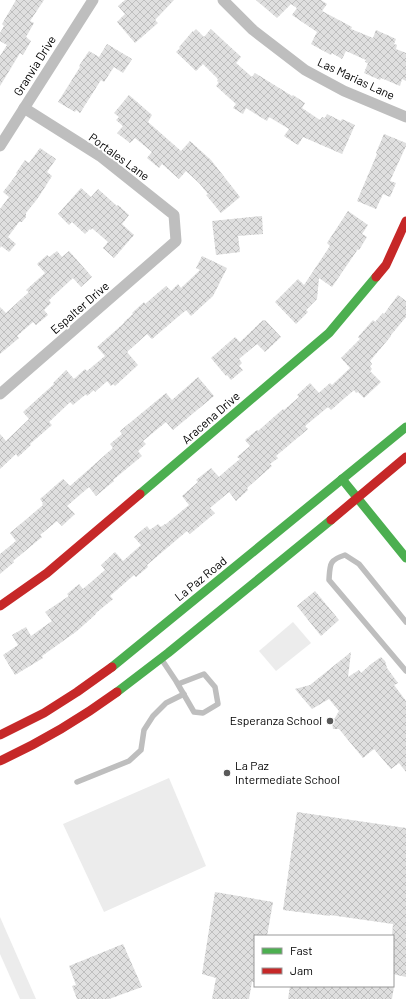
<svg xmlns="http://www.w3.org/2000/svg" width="406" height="999" viewBox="0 0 406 999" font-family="Barlow,sans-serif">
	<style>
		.grass { fill: #ececec }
		.building { fill: url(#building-cross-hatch) }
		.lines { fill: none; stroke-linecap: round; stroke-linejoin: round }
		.lane { stroke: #bebebe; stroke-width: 5.5 }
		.street { stroke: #bebebe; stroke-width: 11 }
		.fast { stroke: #4caf50; stroke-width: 9 }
		.jam { stroke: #c62828; stroke-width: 9 }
		.poi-dot { fill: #595959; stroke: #fff; stroke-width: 1.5 }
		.labels { text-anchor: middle; stroke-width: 4; stroke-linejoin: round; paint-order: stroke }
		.street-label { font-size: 12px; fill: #000; stroke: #fff }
		.poi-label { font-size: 12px; fill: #000; stroke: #fff; text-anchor: end }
	</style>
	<defs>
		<pattern id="building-cross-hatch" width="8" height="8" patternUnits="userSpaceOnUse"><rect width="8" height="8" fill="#dfdfdf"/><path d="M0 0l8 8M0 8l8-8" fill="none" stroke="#bebebe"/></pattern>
	</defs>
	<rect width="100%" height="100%" fill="#fff"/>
	<g class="grass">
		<polygon points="293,622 311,643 276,671 259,651"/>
		<polygon points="169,778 206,866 104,912 63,824"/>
		<polygon points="0,917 36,999 20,999 0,954"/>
	</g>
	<g class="building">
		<polygon points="16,0 44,0 30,21 34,23 26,37 31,41 23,55 20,53 0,86 0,56 7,45 0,41 0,33 4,26 2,24"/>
		<polygon points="125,0 174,0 155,20 158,23 135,43 117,22 125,14 118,6"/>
		<polygon points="256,0 321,0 327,4 322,11 352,27 351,29 373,38 376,30 396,39 394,44 397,45 396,49 406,53 406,81 402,79 400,86 381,78 380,80 364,73 368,63 365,62 366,60 346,51 342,59 332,53 331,55 311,44 317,32 292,15 297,8 291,4 277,18"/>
		<polygon points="196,29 204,37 211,29 241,57 236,63 252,77 255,73 292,96 293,95 305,103 302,108 320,120 322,117 325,118 327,114 341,121 342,119 355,125 342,154 303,137 298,145 284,136 289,129 269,117 267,121 246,108 243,114 233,108 236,104 216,86 219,82 217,81 218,79 203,64 196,71 176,52 180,48 179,47 193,31 193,32"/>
		<polygon points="107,44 132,59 123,73 114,67 104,82 101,80 80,113 76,110 75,112 58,102 80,67 79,66 89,51 99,57"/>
		<polygon points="129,95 152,115 148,122 181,151 190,141 211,160 240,197 221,213 206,195 208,194 199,183 186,171 179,179 162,164 159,168 147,158 152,152 135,138 130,143 117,133 123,126 116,120 119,117 114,113"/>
		<polygon points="384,134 406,143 406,146 390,181 396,183 390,197 383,194 376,209 357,201 377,154 376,153"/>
		<polygon points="40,148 56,159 47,172 52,176 38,198 26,213 26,217 22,222 19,222 8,237 16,244 9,252 1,246 0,248 0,209 9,197 3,192 17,174 16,173 25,160 29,163"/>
		<polygon points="81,188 91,197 98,189 117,206 118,205 129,215 122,224 134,235 114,258 103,248 108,242 92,228 91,230 90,229 85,234 72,222 69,225 58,214"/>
		<polygon points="348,211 368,225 362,234 367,237 359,250 358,249 332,287 319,278 317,299 306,310 308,312 296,324 275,302 298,279 304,285 330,246 327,243"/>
		<polygon points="262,216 263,234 238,236 240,252 216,255 212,221"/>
		<polygon points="57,251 62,257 69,251 92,277 81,287 73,278 49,300 51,303 44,310 48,315 36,325 33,322 17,336 19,338 0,354 0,307 6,313 29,292 26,290 45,273 37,264 47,255 49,257"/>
		<polygon points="202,256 227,268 213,296 191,316 186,310 152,339 147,334 127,352 138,365 115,386 113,384 111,386 107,381 95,392 94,390 87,396 86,394 73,405 70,402 49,422 52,425 30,444 31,445 18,457 16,454 0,469 0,434 6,441 29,419 23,412 54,384 53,383 66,370 74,379 85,369 87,371 105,356 97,347 124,323 124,322 133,314 132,313 144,302 145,304 166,286 171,291 178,284 181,288 200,270 196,268"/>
		<polygon points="398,295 406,301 406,317 391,335 391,336 370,361 372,364 370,366 372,369 370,371 381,382 364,398 358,392 356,393 354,390 331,410 328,407 305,426 308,429 276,456 278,458 270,464 272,466 247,488 248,490 236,501 229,492 210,508 215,513 190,534 187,531 147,565 148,567 136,577 134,575 110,596 113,599 96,613 96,614 77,631 42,656 43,658 15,675 3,655 18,645 12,635 26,627 31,636 52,621 45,612 69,596 67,594 79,584 83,589 105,570 101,565 115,552 123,561 141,545 134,537 147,526 150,530 158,524 161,527 165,524 166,524 189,505 182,496 198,482 196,480 211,468 219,477 229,468 240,459 237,457 250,446 245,440 257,430 258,431 283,409 284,410 299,397 297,395 310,383 319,393 330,383 332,385 350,368 341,358 360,339 358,337 373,320 375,322 383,313 384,314"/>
		<polygon points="263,320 264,321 265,320 281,337 265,352 257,344 239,359 242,363 239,366 243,370 231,380 227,375 226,376 211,358 235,337 240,342"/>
		<polygon points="198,377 214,396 173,430 166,422 143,441 146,444 138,451 142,456 113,480 114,481 96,496 89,487 67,506 75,514 62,526 57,521 40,535 42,537 13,561 14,562 0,574 0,554 16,541 10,533 43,505 42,504 43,503 40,499 63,479 70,486 113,448 110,444 122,434 120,431 166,393 172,400"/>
		<polygon points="315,591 339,620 321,636 297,606"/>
		<polygon points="351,652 348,677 359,670 361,673 371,664 381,657 385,661 387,668 398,683 394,685 406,701 406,772 399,763 391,769 374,749 363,758 339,729 333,729 332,723 339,711 329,699 312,709 295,689 310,685"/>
		<polygon points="297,812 406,828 406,977 393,974 393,936 392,936 393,924 330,915 330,916 283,910"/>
		<polygon points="215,892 273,902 267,936 255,936 255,982 252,982 249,999 212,999 216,978 202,974"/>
		<polygon points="123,944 142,987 109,999 77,999 72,986 76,985 69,966"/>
		<polygon points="290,986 394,986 392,999 288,999"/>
	</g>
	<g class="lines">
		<g class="lane">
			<path d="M406 622 359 564 345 555C329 560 330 564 329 580L406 671"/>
			<polyline points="162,660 176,681 194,712 203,713 218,704 215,687 204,674 178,684"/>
			<polyline points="77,782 129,761 141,750 144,730 153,716 166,703 184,694"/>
		</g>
		<g class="street">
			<polyline points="223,0 253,30 305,70 344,91 406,117"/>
			<polyline points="0,146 93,0"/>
			<polyline points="0,394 176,241 174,215 100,156 24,108"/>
		</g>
		<g class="fast">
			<polyline points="342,479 406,558"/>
			<polyline points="140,494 329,333 376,277"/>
			<polyline points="112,667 406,427"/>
			<polyline points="117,692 168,653 331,520"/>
		</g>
		<g class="jam">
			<polyline points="376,277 386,265 406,221"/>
			<polyline points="331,520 406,457"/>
			<polyline points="0,606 47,573 140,494"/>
			<polyline points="0,735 44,713 77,692 112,667"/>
			<path d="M0 761C41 742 80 719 117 692"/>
		</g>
	</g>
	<g class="poi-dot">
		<circle cx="330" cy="721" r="4"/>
		<circle cx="227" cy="773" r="4"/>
	</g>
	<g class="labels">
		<g class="street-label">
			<text transform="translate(35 66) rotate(-58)" y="4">Granvia Drive</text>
			<text transform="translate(356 79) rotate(25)" y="4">Las Marias Lane</text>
			<text transform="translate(119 157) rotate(36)" y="4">Portales Lane</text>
			<text transform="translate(80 308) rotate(-41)" y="4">Espalter Drive</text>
			<text transform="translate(211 418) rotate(-41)" y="4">Aracena Drive</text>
			<text transform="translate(201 579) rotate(-39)" y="4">La Paz Road</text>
		</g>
		<g class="poi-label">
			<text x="322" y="725">Esperanza School</text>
			<text x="235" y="770" text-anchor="start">La Paz<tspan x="235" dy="14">Intermediate School</tspan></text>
		</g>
	</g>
	<rect x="254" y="935" width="140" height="52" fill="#ffffff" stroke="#999999"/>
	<rect x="262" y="948" width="20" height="6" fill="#4caf50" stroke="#999999"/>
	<text x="290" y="955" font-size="12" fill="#000000">Fast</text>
	<rect x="262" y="968" width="20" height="6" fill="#c62828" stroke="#999999"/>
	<text x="290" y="975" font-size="12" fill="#000000">Jam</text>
</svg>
